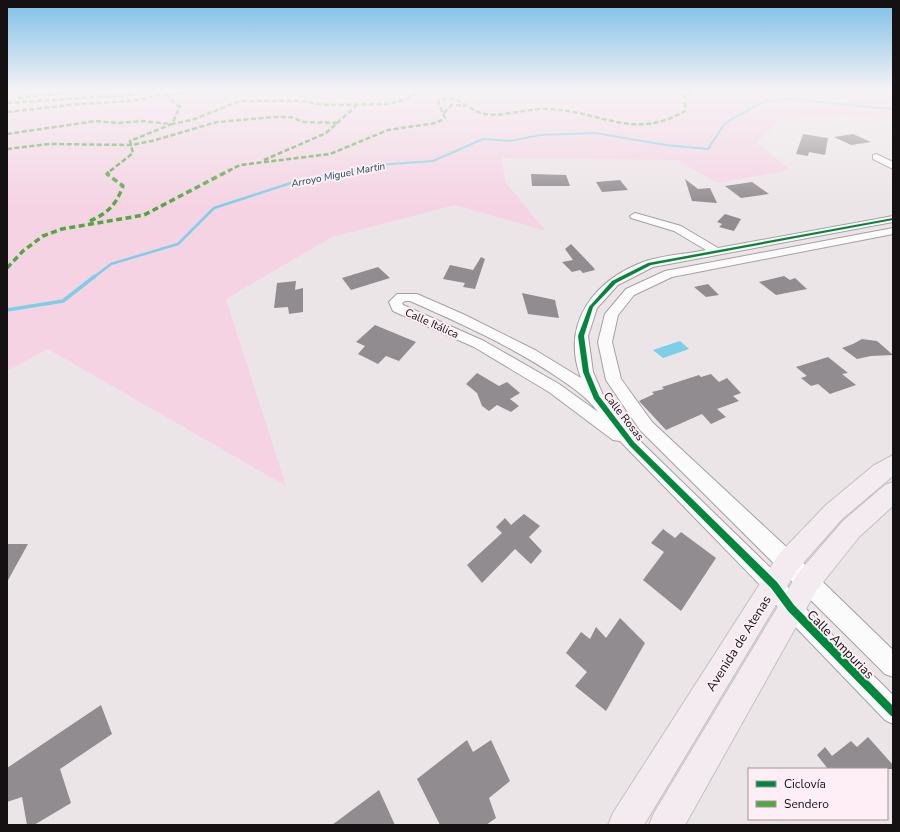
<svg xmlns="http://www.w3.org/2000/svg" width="900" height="832" viewBox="0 0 900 832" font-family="'Nunito Sans',sans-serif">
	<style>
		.green { fill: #f5d3e3 }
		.water { fill: #7ccfe7 }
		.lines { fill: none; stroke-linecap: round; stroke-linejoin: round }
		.stream-far2 { stroke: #7ccfe7; stroke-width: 2 }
		.stream-far1 { stroke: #7ccfe7; stroke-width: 2.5 }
		.stream { stroke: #7ccfe7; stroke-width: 3.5 }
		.building { fill: #918c8f }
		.minor-casing { stroke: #a5a0a2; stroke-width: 2 }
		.major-casing { stroke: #c4c1c3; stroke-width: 2 }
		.minor { fill: #fcfbfc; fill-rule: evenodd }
		.major { fill: #f3ebef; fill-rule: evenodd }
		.quiet-far1 { stroke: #51a842; stroke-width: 2.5; stroke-dasharray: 5 2.5; stroke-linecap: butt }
		.quiet { stroke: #51a842; stroke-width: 3.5; stroke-dasharray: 6 3.5; stroke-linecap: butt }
		.cycleway-casing { stroke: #fdeff5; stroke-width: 2 }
		.cycleway { fill: #00873e; fill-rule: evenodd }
		.labels { text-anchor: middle; stroke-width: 4; stroke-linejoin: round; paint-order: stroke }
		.far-water-label { font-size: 10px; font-style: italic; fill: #174b59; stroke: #fdeff5 }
		.street-label { font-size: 11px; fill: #151012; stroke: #fdeff5 }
		.near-street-label { font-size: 13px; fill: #151012; stroke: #fdeff5 }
	</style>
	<rect width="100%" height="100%" fill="#ece5e8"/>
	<polygon class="green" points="7,90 893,90 893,120 847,115 780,119 757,143 790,170 717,183 677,160 502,158 505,182 546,231 455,205 332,237 226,299 286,486 48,349 7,371"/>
	<polygon class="water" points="680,341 689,349 663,358 653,350"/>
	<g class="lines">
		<polyline class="stream-far2" points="347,171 378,165 433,161 483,139 510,141 540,135 595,133 666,145 708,149 725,123 763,102 791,99 893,109"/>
		<polyline class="stream-far1" points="94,277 111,264 178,244 214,208 291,183 352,170"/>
		<polyline class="stream" points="7,310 63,301 95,276"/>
	</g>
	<g class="building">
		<polygon points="803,134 828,138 825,155 809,152 808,156 796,154"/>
		<polygon points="853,134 871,142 851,145 834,137"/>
		<polygon points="531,174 566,175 570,186 532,186"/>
		<polygon points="685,179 698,189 710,188 717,203 692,201"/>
		<polygon points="620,180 628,190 602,192 596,182"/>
		<polygon points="752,182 769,194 741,198 725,186"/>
		<polygon points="725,214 741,219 734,231 719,227 722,224 717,222"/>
		<polygon points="571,244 593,267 595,270 583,273 580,270 572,272 562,262 573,260 565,249"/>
		<polygon points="481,257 485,259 475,289 463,287 465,283 443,279 450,265 473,270"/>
		<polygon points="378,267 390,278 351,290 342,278"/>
		<polygon points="784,276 790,280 795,278 807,289 776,295 759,282"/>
		<polygon points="296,281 295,290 303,288 303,312 289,314 288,307 274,308 277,283"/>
		<polygon points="708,284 719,295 706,297 694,287"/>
		<polygon points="522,293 555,300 559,318 528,314"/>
		<polygon points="375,325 416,342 399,361 386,356 378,364 358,354 365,346 356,342"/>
		<polygon points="862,339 877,341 893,355 871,356 857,359 842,348 853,344"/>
		<polygon points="828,357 848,373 842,374 856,385 830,394 818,384 811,386 801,378 807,376 796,367"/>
		<polygon points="477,373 499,386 507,382 520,393 510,399 519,406 511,412 497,405 489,411 482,406 477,393 466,384"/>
		<polygon points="711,374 719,382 727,378 741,393 733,396 739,401 717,409 726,417 711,424 702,414 666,430 639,401 654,394 652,392 664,389 662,387 699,375 701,377"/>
		<polygon points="524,514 540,526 529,537 542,551 531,564 515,549 482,583 467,565 502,533 496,527 505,518 511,525"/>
		<polygon points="663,529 675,538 681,532 716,558 681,611 643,580 664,552 651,543"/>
		<polygon points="7,544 28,544 7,582"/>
		<polygon points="620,618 645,643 606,711 575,686 587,672 566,653 581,632 590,639 596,627 606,638"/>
		<polygon points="101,705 112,734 60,769 71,803 34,825 27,825 22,797 7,802 7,768"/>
		<polygon points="868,737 893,765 893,769 828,769 817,755 825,747 832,756 851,741 857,747"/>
		<polygon points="467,740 473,752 491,740 510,781 489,798 496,818 486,825 440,825 417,779"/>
		<polygon points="379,790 395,825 332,825"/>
	</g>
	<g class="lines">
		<defs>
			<g id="minor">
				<polygon points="876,154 893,162 893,169 873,159 873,155"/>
				<path d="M635 213 681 226 718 248 893 216V222L653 267 618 285 597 308 588 336 593 372 603 395 638 439 781 578 798 601 893 695V724L885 720 784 615 767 592 620 441 613 440 549 392 474 347 393 311 389 302 397 294H417L465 315 535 350 581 378C560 323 595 279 646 261 665 255 687 254 706 250L674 231 631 218 630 216ZM405 301H410C460 323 511 346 557 377 572 387 587 397 598 412L559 384 484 341 403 305 402 303Z"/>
				<polygon points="893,228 893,234 672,277 634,295 618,315 612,342 621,379 652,422 795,555 893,650 893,677 885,674 640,430 606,380 598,342 605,314 626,289 665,271"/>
			</g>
			<g id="major">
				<polygon points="893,455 893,476 842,519 797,570 644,825 608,825 613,813 779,554 826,505 873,466"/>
				<polygon points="893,482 893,506 859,537 816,591 685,825 649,825 654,813 798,573 843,521 885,485"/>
			</g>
		</defs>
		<use href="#minor" class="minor-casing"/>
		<use href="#major" class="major-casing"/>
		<use href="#minor" class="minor"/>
		<use href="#major" class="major"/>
		<g class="quiet-far1">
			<polyline points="325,90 345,93 370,90"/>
			<polyline points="541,90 561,90"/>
			<polyline points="598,90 603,90"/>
			<polyline points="18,98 85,90"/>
			<polyline points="7,103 127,95 152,90"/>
			<polyline points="7,112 79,104 132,101 159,95 211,90"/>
			<polyline points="444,113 452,105 465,106"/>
			<polyline points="7,134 96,121 118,123 142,121 172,124 192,120 240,101 301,101 326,105 388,104 407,99 423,90 442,90"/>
			<polyline points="7,149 49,144 131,145 152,141 217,122 275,117 291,117 304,122 339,123"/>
			<polyline points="264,160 326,133 357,105"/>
			<polyline points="110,171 133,153 130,141 172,124 180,107 171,100 165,90"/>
			<path d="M228 171 240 165 330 154 388 130 436 123 445 118 438 102C455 90 467 111 485 114 506 117 527 108 549 109 600 111 634 141 685 111V95L698 90"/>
		</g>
		<g class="quiet">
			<path d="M90 221C108 213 116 205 123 186L107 174 111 170"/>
			<polyline points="7,268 23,251 43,236 62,229 144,215 230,170"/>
		</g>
		<defs>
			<polygon id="cycleway" points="893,218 893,220 651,265 616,283 593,307 584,336 589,372 599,396 634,442 777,582 794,605 893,706 893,717 890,715 788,611 771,588 630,446 594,399 583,372 578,336 589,307 612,281 648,263"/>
		</defs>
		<use href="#cycleway" class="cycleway-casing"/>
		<use href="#cycleway" class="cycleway"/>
	</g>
	<linearGradient id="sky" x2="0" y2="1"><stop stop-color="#7dbfe8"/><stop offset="0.44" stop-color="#f6f3f5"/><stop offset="1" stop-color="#f6f3f5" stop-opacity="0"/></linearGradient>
	<rect width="900" height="206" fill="url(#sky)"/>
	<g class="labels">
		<g class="far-water-label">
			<text transform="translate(338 174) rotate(-11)" y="4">Arroyo Miguel Martin</text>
		</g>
		<g class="street-label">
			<text transform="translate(432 323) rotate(24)" y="4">Calle Itálica</text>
			<text transform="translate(624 416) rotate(52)" y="4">Calle Rosas</text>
		</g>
		<g class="near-street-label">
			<text transform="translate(738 643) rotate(-58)" y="5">Avenida de Atenas</text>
			<text transform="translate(841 644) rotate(46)" y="5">Calle Ampurias</text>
		</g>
	</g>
	<rect width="900" height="832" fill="none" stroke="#151012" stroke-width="16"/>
	<rect x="748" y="768" width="140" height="52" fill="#fdeff5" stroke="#a0969a"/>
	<rect x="756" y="781" width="20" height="6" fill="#00873e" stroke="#a0969a"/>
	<text x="784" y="788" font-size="12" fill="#151012">Ciclovía</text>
	<rect x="756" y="801" width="20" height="6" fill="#51a842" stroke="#a0969a"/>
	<text x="784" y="808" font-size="12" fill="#151012">Sendero</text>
</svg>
